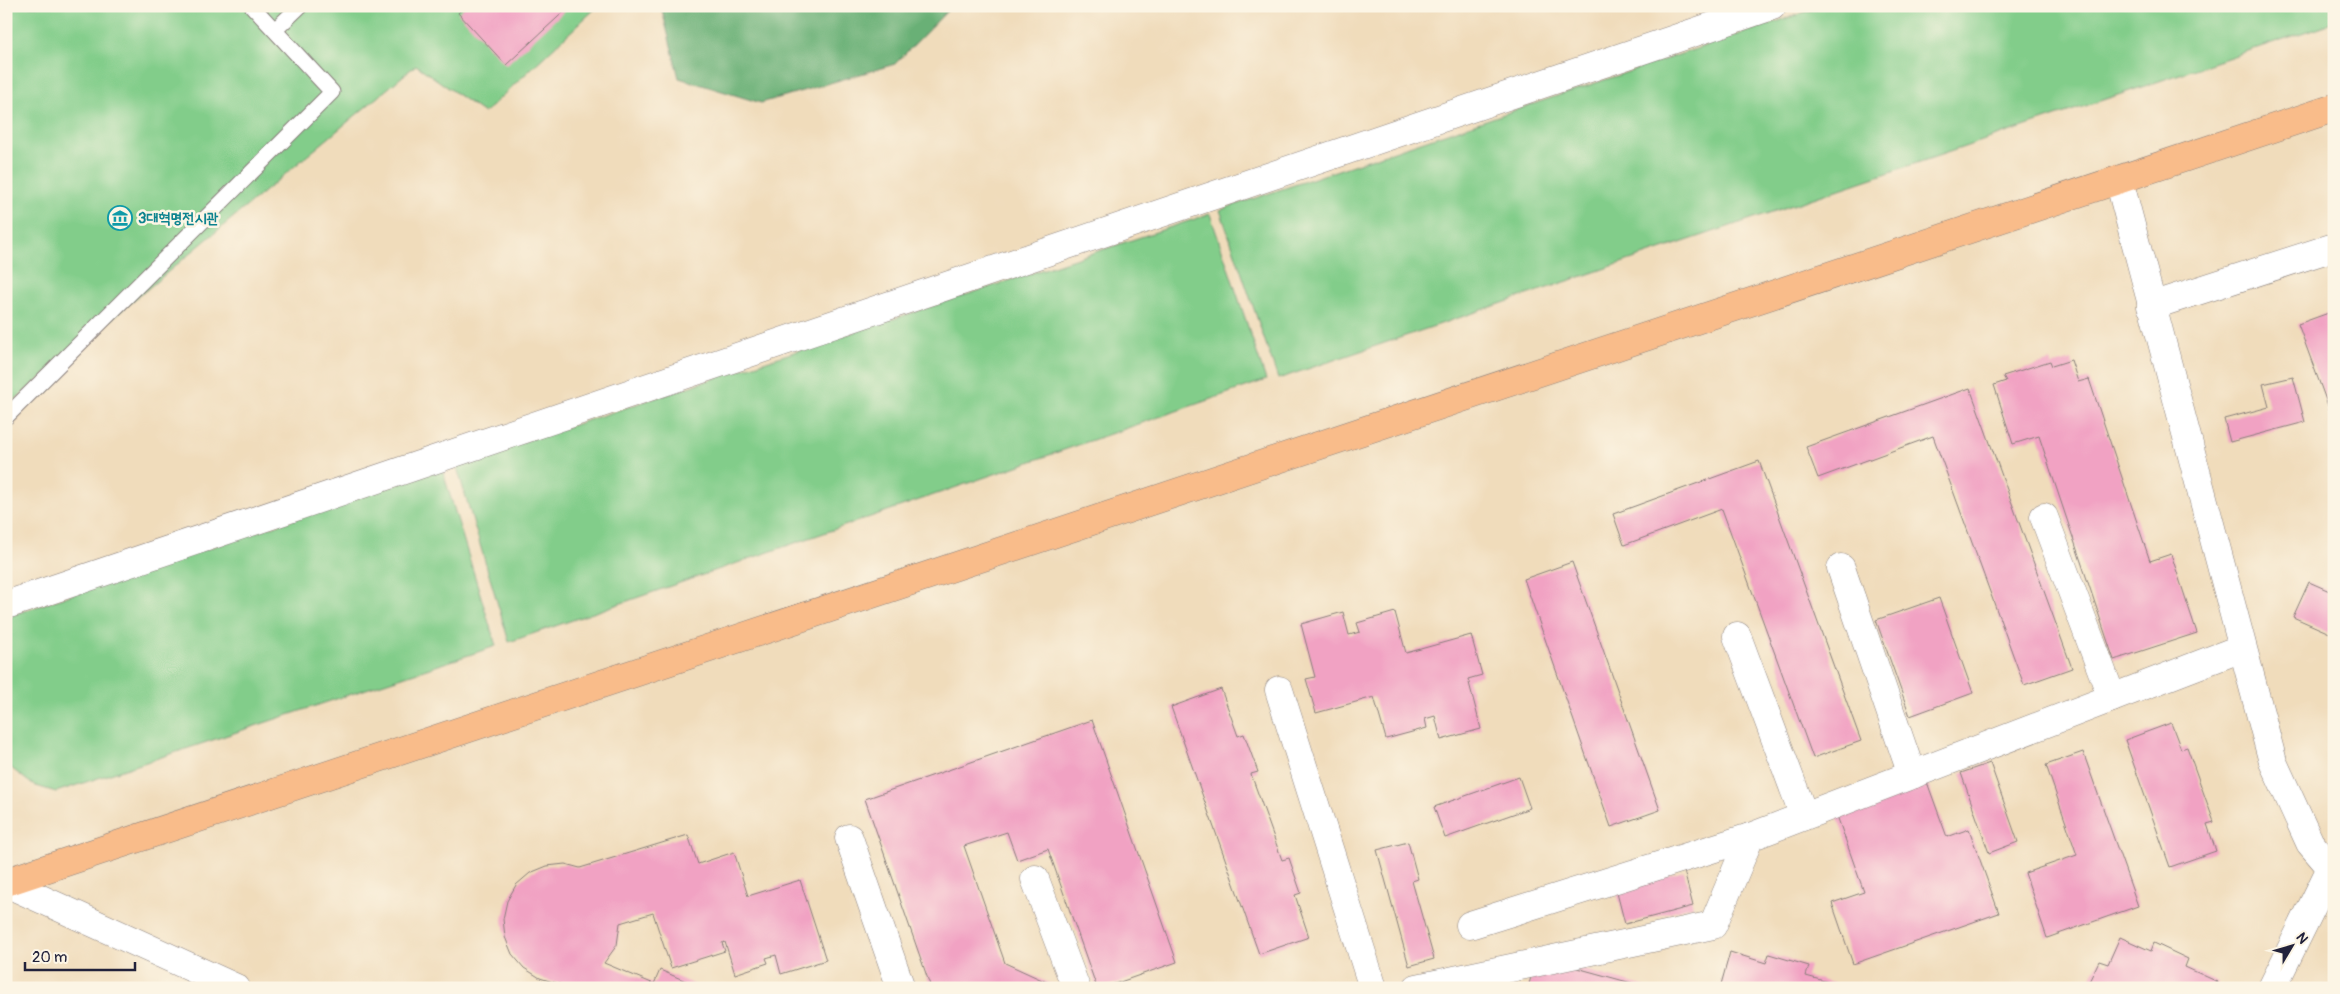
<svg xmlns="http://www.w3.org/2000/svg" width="2340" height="994" viewBox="0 0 2340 994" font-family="Pangolin,'Poor Story',sans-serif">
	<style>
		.green { fill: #82cd8a; stroke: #527862 }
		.forest { fill: #69b076; stroke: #466958 }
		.building { fill: #f1a2c3 }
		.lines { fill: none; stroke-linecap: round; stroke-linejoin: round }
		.service-casing { stroke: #897f7b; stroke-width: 17 }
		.minor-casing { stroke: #897f7b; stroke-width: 29 }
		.tertiary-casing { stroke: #897f7b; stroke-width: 29 }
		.primary-casing { stroke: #897f7b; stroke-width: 29 }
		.service { stroke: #fff; stroke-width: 15 }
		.minor { stroke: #fff; stroke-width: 28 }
		.tertiary { stroke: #fff; stroke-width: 28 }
		.primary { stroke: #f9bc8a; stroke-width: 28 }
		.labels { text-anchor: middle; stroke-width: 5; stroke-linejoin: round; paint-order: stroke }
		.culture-label { font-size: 15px; font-weight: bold; fill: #0d838f; stroke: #fcf5e5; text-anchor: start }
	</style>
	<rect width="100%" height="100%" fill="#fcf5e5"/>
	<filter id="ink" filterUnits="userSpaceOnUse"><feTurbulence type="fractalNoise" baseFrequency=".02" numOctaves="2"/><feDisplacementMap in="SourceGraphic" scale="10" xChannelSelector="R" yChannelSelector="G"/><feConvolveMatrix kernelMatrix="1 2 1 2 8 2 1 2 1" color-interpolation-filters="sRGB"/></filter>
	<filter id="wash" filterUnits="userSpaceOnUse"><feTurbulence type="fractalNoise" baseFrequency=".0096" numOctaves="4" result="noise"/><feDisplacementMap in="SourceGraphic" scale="20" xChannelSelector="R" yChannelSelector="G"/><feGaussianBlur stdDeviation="1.12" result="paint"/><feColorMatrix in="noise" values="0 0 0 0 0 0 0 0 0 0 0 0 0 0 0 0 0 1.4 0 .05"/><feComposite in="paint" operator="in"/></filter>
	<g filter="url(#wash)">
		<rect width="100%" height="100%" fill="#f0dcbb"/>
		<g class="green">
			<polygon points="6,6 598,6 484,113 416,65 6,407"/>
			<polygon points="1823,6 2334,6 2334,22 1278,379 1220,210"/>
			<polygon points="1210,214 1266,380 509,642 456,464"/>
			<polygon points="442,469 496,646 56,792 33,785 6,764 6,617"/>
		</g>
		<polygon class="forest" points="661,6 952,6 895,64 761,103 679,78"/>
		<g id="blocks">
			<g class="building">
				<polygon points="465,6 570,6 506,65 458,13"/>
				<polygon points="2334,311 2334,422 2298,324"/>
				<polygon points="2071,360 2078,382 2089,379 2150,561 2171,554 2197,633 2114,660 2039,436 2013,444 1994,385 2006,381 2003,376 2050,361 2052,366"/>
				<polygon points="2293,377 2305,422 2230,442 2224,419 2269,407 2263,384"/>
				<polygon points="1970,388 2072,668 2024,685 1933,436 1818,478 1806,447"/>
				<polygon points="1759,461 1861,741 1813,758 1722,509 1624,545 1613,514"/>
				<polygon points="1572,562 1660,810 1611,827 1524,579"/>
				<polygon points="2309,582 2334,593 2334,635 2293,617"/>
				<polygon points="1939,598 1973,693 1910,716 1876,620"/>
				<polygon points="1343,612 1349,635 1360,632 1357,623 1395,612 1406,653 1471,635 1482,675 1468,679 1481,729 1441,740 1435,716 1425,719 1427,728 1386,739 1374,697 1316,713 1306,679 1315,677 1301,624"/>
				<polygon points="1221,689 1238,736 1244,734 1258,772 1251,774 1282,860 1289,858 1301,893 1295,895 1309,937 1259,954 1171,707"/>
				<polygon points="1092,720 1177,962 1103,988 1097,988 1048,849 1017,860 1007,832 964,846 1005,963 1053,985 1052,988 931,988 865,799"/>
				<polygon points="2171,723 2181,749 2187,747 2214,822 2207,824 2216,851 2170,867 2125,740"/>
				<polygon points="2083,752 2138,906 2047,938 2025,873 2077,855 2046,765"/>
				<polygon points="1990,763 2018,842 1989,853 1961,773"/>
				<polygon points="1519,777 1530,808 1445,838 1434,807"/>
				<polygon points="1927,782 1947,837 1969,829 1999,913 1853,964 1832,903 1864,892 1836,813"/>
				<polygon points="688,835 698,864 734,852 748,896 800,880 826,960 781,974 776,955 766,958 768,963 735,974 725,942 722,943 725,951 671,968 653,913 620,923 617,945 604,963 654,984 660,970 702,988 572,988 540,978 524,968 512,954 505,937 503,919 507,901 516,885 530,873 547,866 565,864 580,868"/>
				<polygon points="1408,842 1418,879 1412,881 1434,959 1409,966 1377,850"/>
				<polygon points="1684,871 1693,906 1625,924 1616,889"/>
				<polygon points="2120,937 2151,951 2154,943 2188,959 2185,967 2218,982 2215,988 2086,988 2099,961 2108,964"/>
				<polygon points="1730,952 1766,963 1769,954 1809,966 1806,976 1839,985 1838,988 1720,988"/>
				<polygon points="1566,965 1646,987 1646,988 1528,988 1532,973"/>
			</g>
		</g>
	</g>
	<g filter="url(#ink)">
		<use href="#blocks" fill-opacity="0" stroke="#897f7b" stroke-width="1"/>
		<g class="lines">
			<defs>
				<g id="service">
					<polyline points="275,30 300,6"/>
					<polyline points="6,417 332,92 252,6"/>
				</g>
				<g id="minor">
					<polyline points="2119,180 2273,762 2310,843 2334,871"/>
					<polyline points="2151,306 2334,247"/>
					<polyline points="2044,517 2112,698"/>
					<polyline points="1841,568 1912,775"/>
					<polyline points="6,605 1772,6"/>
					<polyline points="1737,636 1804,816"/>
					<polyline points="1279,690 1373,988"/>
					<polyline points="849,838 901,988"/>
					<polyline points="1035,879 1076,988"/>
					<polyline points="1470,925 1750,837"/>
					<polyline points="1417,988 1713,925 1750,837 2242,648"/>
					<polyline points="2272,988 2331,868"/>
				</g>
				<polyline id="tertiary" points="6,883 236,988"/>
				<polyline id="primary" points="6,882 2334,108"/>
			</defs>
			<use href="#service" class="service-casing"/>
			<use href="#minor" class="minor-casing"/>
			<use href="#tertiary" class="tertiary-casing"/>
			<use href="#primary" class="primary-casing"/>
			<use href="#service" class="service"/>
			<use href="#minor" class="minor"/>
			<use href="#tertiary" class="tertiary"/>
			<use href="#primary" class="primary"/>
		</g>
	</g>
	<defs>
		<symbol id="museum-ring" viewBox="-11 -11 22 22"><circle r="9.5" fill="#fcf5e5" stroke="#0f9aa8" stroke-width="1.5"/><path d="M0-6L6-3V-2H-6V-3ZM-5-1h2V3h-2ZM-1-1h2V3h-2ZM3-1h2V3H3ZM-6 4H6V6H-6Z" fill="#0f9aa8"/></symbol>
	</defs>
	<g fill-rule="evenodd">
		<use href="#museum-ring" x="106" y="204" width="28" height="28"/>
	</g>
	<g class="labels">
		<g class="culture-label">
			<text x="138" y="223">3대혁명전시관</text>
		</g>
	</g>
	<rect width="2340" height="994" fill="none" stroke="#fcf5e5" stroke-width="25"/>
	<g transform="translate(2292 946) rotate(52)" stroke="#fcf5e5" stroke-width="4" paint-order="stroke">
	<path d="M0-4L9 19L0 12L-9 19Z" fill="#22223b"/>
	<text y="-8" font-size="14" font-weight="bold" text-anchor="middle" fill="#22223b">N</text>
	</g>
	<path d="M25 962v8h110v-8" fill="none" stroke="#22223b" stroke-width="2.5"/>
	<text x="32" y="962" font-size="15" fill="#22223b" stroke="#fcf5e5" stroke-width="4" paint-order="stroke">20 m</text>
</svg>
